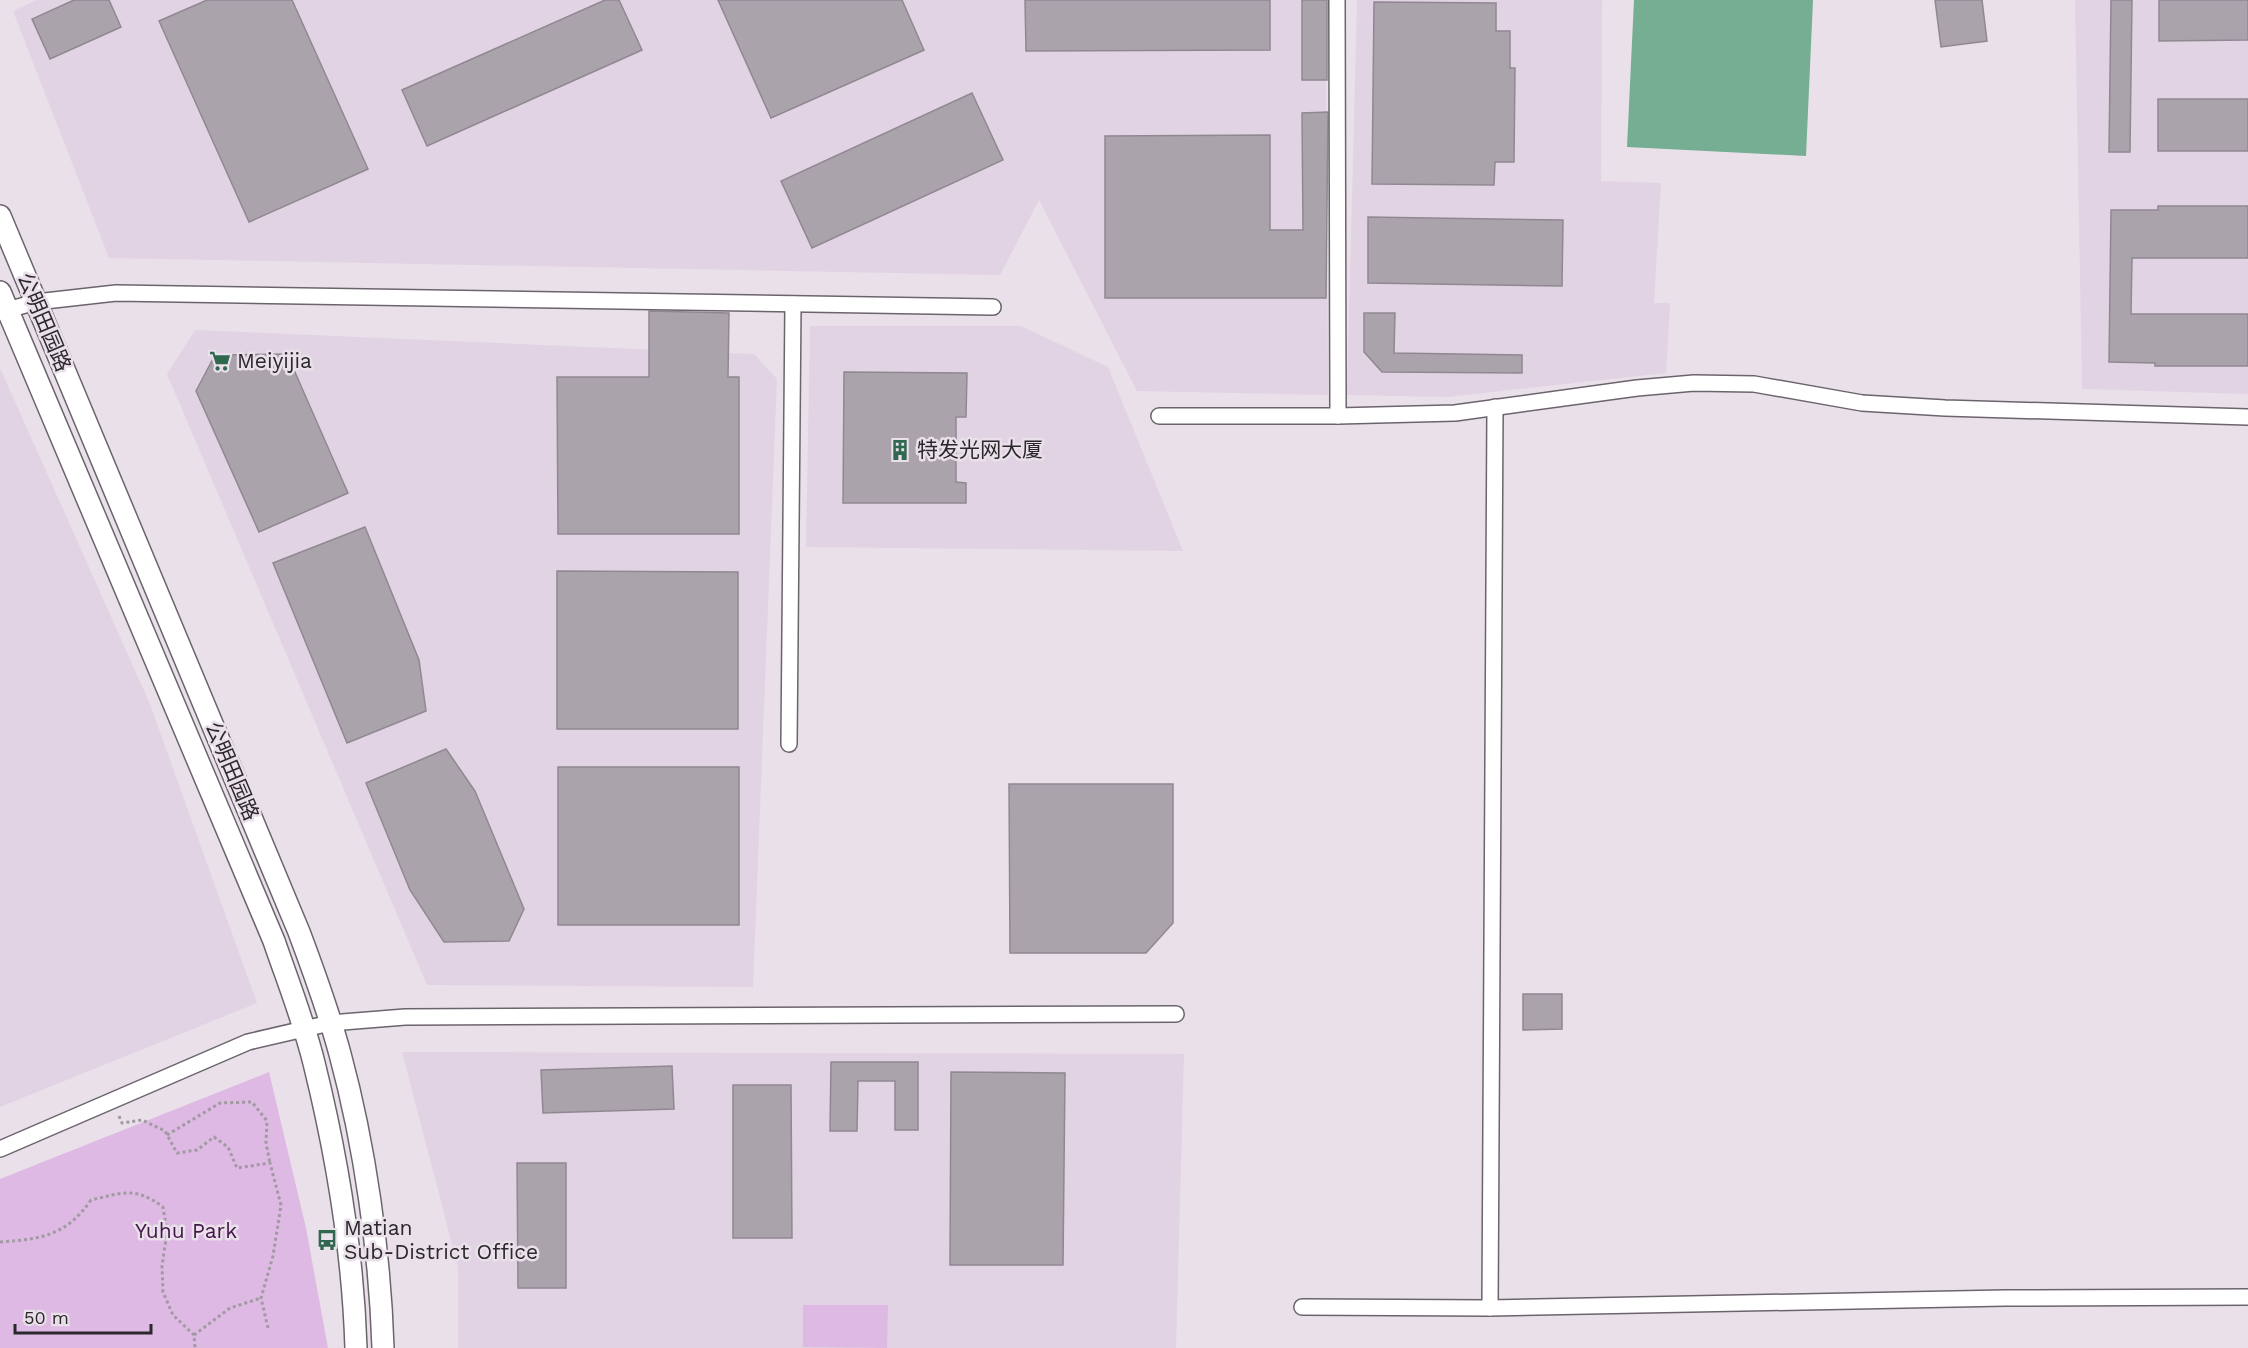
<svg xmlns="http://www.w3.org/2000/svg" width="2248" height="1348" viewBox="0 0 2248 1348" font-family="'Work Sans','Noto Sans SC',sans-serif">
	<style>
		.built { fill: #e1d3e3 }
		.green { fill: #deb9e4 }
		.water { fill: #75ae92 }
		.building { fill: #aba3ac; stroke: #908891; stroke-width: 1.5 }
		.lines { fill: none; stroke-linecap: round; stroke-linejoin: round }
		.street-casing { stroke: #6b646d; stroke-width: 18 }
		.secondary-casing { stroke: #6b646d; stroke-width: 24 }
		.path { stroke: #a19aa2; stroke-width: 3; stroke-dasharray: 3 3; stroke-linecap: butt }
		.street { stroke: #fff; stroke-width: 15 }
		.secondary { stroke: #fff; stroke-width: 21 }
		.labels { text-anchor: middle; stroke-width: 5; stroke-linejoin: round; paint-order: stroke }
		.street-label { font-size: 21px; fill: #2b282c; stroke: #e9e0ea }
		.poi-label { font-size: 21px; fill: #2b282c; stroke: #e9e0ea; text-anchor: start }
		.park-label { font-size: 21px; fill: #421449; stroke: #e9e0ea }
	</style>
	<rect width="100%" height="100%" fill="#e9e0ea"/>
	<g class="built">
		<polygon points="36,0 1326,0 1328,395 1137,391 1039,200 1000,275 109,258 13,11"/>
		<polygon points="1357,0 1602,0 1601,181 1661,183 1654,303 1670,303 1666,373 1447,397 1347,395"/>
		<polygon points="2075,0 2248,0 2248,394 2082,389"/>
		<polygon points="810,326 1021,326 1108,367 1183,551 806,547"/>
		<polygon points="195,330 754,354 777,379 753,987 427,985 167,374"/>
		<polygon points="0,368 150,704 257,1003 0,1107"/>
		<polygon points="402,1052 1184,1054 1176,1348 458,1348 458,1267"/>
	</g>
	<g class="green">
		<polygon points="269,1072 306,1228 328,1348 0,1348 0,1179"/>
		<polygon points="803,1305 888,1305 887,1348 803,1347"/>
	</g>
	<polygon class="water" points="1634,0 1813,0 1806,156 1627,147"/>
	<g class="building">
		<polygon points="74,0 109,0 121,27 50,59 32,19"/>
		<polygon points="207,0 292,0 368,169 249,222 159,21"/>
		<polygon points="605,0 619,0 642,50 427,146 402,90"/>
		<polygon points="718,0 902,0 924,50 771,118"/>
		<polygon points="1025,0 1270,0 1270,50 1026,51"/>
		<rect x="1302" y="0" width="25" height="80"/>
		<polygon points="1935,0 1982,0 1987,41 1941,47"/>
		<polygon points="2111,0 2132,0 2130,152 2109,152"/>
		<polygon points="2159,0 2248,0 2248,40 2159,41"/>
		<polygon points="1374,2 1496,3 1496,31 1510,31 1510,68 1515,68 1514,162 1495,162 1494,185 1372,184"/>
		<polygon points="972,93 1003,160 812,248 781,181"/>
		<rect x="2158" y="99" width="90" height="52"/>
		<polygon points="1328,112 1326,298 1105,298 1105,136 1270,135 1270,230 1303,230 1302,113"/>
		<polygon points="2158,206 2248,206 2248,258 2132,258 2131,314 2248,314 2248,366 2155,366 2155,363 2109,362 2111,210 2158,210"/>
		<polygon points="1368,217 1563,220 1562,286 1368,283"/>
		<polygon points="649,311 729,313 728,377 739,377 739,534 558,534 557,377 649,377"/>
		<polygon points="1364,313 1395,313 1394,353 1522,355 1522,373 1382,372 1364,352"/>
		<polygon points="287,354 348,493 259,532 196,391 215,355"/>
		<polygon points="844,372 967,373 966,417 956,417 956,482 966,483 966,503 843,503"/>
		<polygon points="365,527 419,660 426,711 347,743 273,563"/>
		<polygon points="557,571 738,572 738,729 557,729"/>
		<polygon points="446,749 475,791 524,909 509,941 444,942 410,890 366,783"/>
		<rect x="558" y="767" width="181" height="158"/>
		<polygon points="1009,784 1173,784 1173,923 1146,953 1010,953"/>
		<polygon points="1523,994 1562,994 1562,1029 1523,1030"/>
		<polygon points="831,1062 918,1062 918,1130 895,1130 895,1081 858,1081 857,1131 830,1131"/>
		<polygon points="672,1066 674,1109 543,1113 541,1070"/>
		<polygon points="951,1072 1065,1073 1063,1265 950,1265"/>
		<polygon points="733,1085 791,1085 792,1238 733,1238"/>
		<polygon points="517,1163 566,1163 566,1288 518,1288"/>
	</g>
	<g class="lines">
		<defs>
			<g id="street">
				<polyline points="1337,0 1338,416"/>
				<polyline points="0,312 36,302 116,293 993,307"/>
				<polyline points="1159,416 1338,416 1455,413 1637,388 1694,383 1754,384 1862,403 1945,408 2248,417"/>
				<polyline points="789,744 793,304"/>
				<polyline points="0,1149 248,1042 330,1023 405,1017 1176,1014"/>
				<polyline points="1302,1307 1490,1308 2005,1298 2248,1297"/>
				<polyline points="1490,1308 1495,407"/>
			</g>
			<g id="secondary">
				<path d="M0 216 299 932C314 972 329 1013 340 1054 365 1146 380 1253 383 1348"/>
				<path d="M0 292 274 941C288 982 304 1022 314 1063 337 1156 353 1252 356 1348"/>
			</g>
		</defs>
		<use href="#street" class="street-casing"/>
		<use href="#secondary" class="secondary-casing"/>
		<g class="path">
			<polyline points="119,1116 122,1123 142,1120 165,1131 177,1153 197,1150 214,1137 228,1147 237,1168 270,1163 281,1205 273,1256 261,1298 268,1328"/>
			<polyline points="167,1135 220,1103 252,1102 267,1121 266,1143 270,1163"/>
			<path d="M0 1242C41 1239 66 1236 91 1200 122 1193 135 1186 163 1207L167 1232 162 1266 163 1292 173 1315 194 1335 195 1348"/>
			<polyline points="194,1335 230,1308 261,1298"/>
		</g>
		<use href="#street" class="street"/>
		<use href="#secondary" class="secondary"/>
	</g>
	<defs>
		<symbol id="supermarket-bare" viewBox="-9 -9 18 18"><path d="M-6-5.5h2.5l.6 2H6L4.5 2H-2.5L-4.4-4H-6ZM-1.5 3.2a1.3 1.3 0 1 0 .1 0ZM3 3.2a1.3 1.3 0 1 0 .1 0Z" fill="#30674f" stroke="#e9e0ea" stroke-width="2.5" paint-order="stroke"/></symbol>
		<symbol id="building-bare" viewBox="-9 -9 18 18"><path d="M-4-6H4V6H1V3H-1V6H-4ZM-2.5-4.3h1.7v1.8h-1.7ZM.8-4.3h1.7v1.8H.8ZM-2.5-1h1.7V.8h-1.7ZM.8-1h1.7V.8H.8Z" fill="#30674f" stroke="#e9e0ea" stroke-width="2.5" paint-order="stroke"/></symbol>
		<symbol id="bus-bare" viewBox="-9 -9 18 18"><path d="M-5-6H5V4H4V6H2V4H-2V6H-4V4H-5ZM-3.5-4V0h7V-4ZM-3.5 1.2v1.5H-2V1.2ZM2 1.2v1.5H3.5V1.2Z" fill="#30674f" stroke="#e9e0ea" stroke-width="2.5" paint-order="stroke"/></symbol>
	</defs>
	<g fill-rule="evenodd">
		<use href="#supermarket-bare" x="205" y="346" width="30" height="30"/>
		<use href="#building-bare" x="885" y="435" width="30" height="30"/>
		<use href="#bus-bare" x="312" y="1225" width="30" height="30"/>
	</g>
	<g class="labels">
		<g class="street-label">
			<text transform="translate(44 322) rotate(67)" y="7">公明田园路</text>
			<text transform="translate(232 771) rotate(67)" y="7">公明田园路</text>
		</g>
		<g class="poi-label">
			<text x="237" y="368">Meiyijia</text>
			<text x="917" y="457">特发光网大厦</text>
			<text x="344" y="1235">Matian<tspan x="344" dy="24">Sub-District Office</tspan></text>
		</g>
		<g class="park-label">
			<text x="186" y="1238">Yuhu Park</text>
		</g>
	</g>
	<path d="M15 1324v9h136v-9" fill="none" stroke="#2b282c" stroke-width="3"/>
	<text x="24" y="1324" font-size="18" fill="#2b282c" stroke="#e9e0ea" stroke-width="4.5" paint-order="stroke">50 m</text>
</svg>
